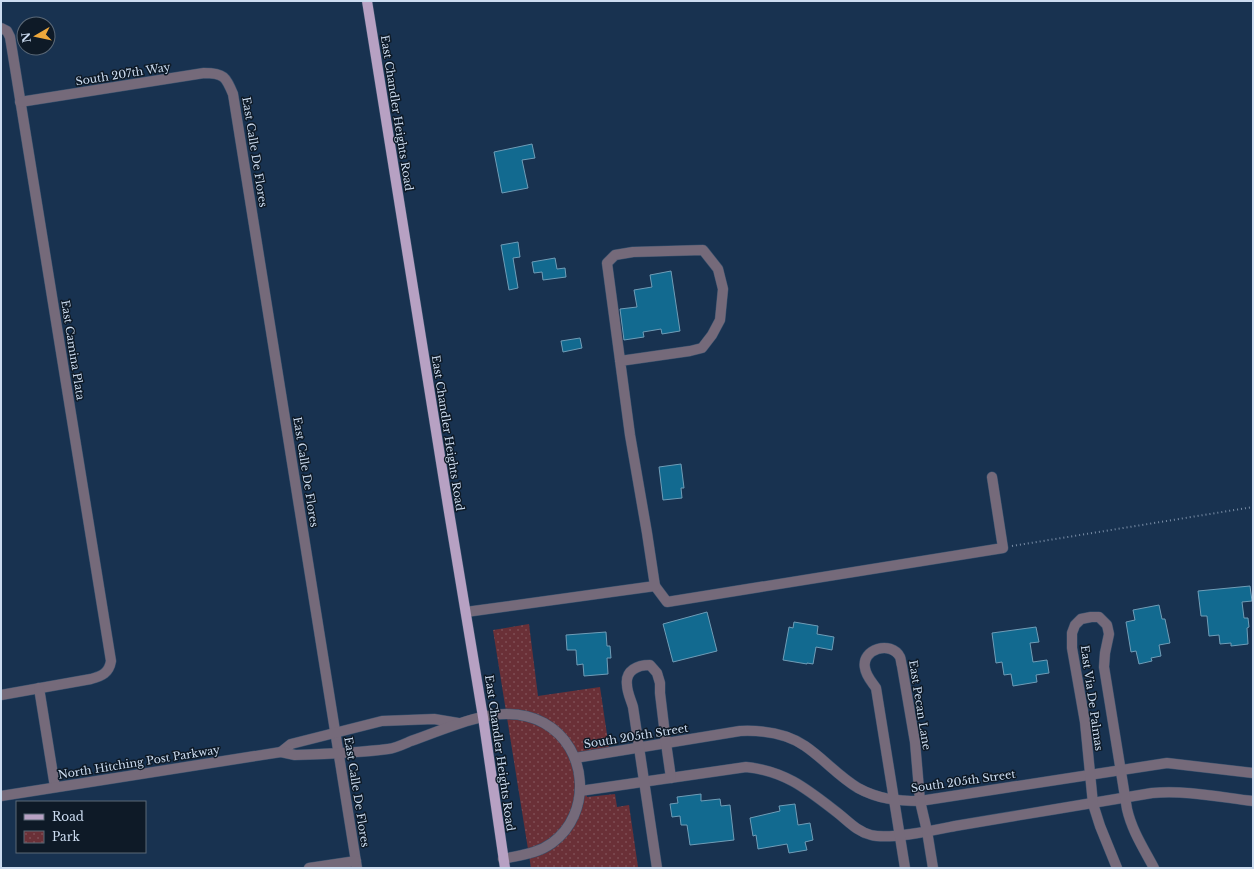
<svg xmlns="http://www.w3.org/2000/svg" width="1254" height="869" viewBox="0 0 1254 869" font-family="'Libre Baskerville',serif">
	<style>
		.park { fill: url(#park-dots) }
		.building { fill: #126a90; stroke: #6f9db7 }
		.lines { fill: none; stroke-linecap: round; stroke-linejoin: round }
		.minor-casing { stroke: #38516d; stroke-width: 11 }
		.major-casing { stroke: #38516d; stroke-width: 11 }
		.path { stroke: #788ca5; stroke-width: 2; stroke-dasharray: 1 3; stroke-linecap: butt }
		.minor { stroke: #756a7a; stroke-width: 10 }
		.major { stroke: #b7a1c3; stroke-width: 10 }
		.labels { text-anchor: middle; stroke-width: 3; stroke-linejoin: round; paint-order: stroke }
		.street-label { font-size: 11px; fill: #ccdcf0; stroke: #0e1a27 }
	</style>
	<defs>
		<pattern id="park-dots" width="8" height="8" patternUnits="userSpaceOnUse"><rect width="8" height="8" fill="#6a3037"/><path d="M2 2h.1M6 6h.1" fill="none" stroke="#7e4d54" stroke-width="1.8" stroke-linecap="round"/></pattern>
	</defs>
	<rect width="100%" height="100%" fill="#183250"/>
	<polygon class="park" points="529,624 538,696 600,687 609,748 580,752 587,797 615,794 617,807 629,805 638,867 531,868 493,630"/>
	<g class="building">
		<polygon points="532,144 535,158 522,160 528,188 502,193 494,152"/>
		<polygon points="518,242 520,257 513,258 518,288 509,290 501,245"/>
		<polygon points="555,258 557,269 565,268 566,277 543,280 542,272 534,273 532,262"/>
		<polygon points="671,271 680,331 662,334 661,329 643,332 644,337 624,340 620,309 637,307 634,290 652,287 650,275"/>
		<polygon points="580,338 582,348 563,352 561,341"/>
		<polygon points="681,464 684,488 681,488 682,498 663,500 659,467"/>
		<polygon points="1250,586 1252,601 1242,602 1244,618 1248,618 1249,627 1247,628 1248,644 1231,646 1231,643 1220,644 1219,635 1209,636 1207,616 1201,616 1198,591"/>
		<polygon points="1159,605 1162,619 1165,619 1170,643 1159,645 1161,656 1151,658 1152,661 1139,664 1136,651 1131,652 1126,622 1135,620 1133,610"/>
		<polygon points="707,612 717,651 673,662 663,624"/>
		<polygon points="794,622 818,626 817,634 834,637 832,650 816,647 813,664 807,663 807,664 783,660 789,627 793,628"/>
		<polygon points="1036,627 1039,642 1030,643 1033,662 1047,660 1049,673 1036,675 1037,682 1013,686 1011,674 1004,675 1002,662 996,663 992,633"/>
		<polygon points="606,632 607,646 610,646 611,658 607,658 608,674 584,676 583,664 577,665 576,650 567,650 566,635"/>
		<polygon points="701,794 701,801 720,799 721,806 730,805 734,840 690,845 687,825 681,825 680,816 672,817 670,804 678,803 677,797"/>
		<polygon points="795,804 798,825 810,823 813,840 805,842 807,850 789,853 787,844 758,849 756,835 753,836 750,818 780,811 779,806"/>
	</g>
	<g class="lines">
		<defs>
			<g id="minor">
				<path d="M1 28 7 31 10 37 111 661C109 673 102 676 91 679L1 695"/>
				<path d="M20 102 204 73C224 73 226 77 233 94L357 868"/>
				<polyline points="655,586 667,602 1003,548 992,477"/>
				<polyline points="466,612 655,586 647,533 630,435 607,263 615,255 633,252 703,250 718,269 723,289 720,320 712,335 702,348 690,351 620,361"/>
				<polyline points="39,688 55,787"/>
				<polyline points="281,752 291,744 382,721 434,719 458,723"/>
				<path d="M575 758 740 731C763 730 786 733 805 746 824 759 838 776 858 788 878 799 897 801 920 801L1167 763 1253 773"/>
				<path d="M580 791 746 767C786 771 808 790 839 814 849 822 858 832 871 835 890 840 935 830 955 826 1021 815 1086 804 1152 793 1186 790 1219 797 1253 801"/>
				<path d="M1 796 281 752 295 755C326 754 357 753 388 749 396 748 404 744 411 741 453 727 501 700 544 723 589 748 592 814 552 843 537 854 520 855 503 859"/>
				<polyline points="309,868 356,861"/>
				<path d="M657 868 633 707C631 700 627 692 627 685 625 670 638 665 650 665L657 673 660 683V693L666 743 671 778"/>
				<path d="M905 868 876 688C872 682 866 676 865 668 861 649 891 640 900 657 901 659 901 663 902 666L915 742 920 801 927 831 933 868"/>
				<path d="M1117 868 1100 826 1093 804 1085 722 1072 648V633L1075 625 1081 619 1091 617H1099L1107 625 1109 634 1105 653 1104 667 1127 809C1132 831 1144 849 1154 868"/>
			</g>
			<polyline id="major" points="367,1 449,512 483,717 505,868"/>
		</defs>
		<use href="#minor" class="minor-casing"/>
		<use href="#major" class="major-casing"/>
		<polyline class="path" points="1012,546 1253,507"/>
		<use href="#minor" class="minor"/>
		<use href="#major" class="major"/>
	</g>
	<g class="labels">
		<g class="street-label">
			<text transform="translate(123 74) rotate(-9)" y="4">South 207th Way</text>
			<text transform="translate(397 113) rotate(81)" y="4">East Chandler Heights Road</text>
			<text transform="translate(255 152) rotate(81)" y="4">East Calle De Flores</text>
			<text transform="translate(73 350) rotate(81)" y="4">East Camina Plata</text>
			<text transform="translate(448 433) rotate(81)" y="4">East Chandler Heights Road</text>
			<text transform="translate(306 472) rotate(81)" y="4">East Calle De Flores</text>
			<text transform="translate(1092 698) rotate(82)" y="4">East Via De Palmas</text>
			<text transform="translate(920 705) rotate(81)" y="4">East Pecan Lane</text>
			<text transform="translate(636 736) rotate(-9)" y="4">South 205th Street</text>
			<text transform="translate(500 753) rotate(82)" y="4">East Chandler Heights Road</text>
			<text transform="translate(139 762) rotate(-9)" y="4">North Hitching Post Parkway</text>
			<text transform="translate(963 781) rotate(-8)" y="4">South 205th Street</text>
			<text transform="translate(357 792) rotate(81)" y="4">East Calle De Flores</text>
		</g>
	</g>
	<rect width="1254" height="869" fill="none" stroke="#ccdcf0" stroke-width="4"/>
	<rect x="16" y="801" width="130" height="52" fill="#0e1a27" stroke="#5a6877"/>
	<rect x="24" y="814" width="20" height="6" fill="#b7a1c3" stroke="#5a6877"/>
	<text x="52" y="821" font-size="12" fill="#ccdcf0">Road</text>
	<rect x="24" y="831" width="20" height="12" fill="url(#park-dots)" stroke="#5a6877"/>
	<text x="52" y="841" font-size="12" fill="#ccdcf0">Park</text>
	<g transform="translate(36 36) rotate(261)"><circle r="19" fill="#0e1a27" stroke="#5a6877"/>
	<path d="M0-3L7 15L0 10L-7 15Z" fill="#eea83c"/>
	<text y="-6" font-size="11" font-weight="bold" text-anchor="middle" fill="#ccdcf0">N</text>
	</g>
</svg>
